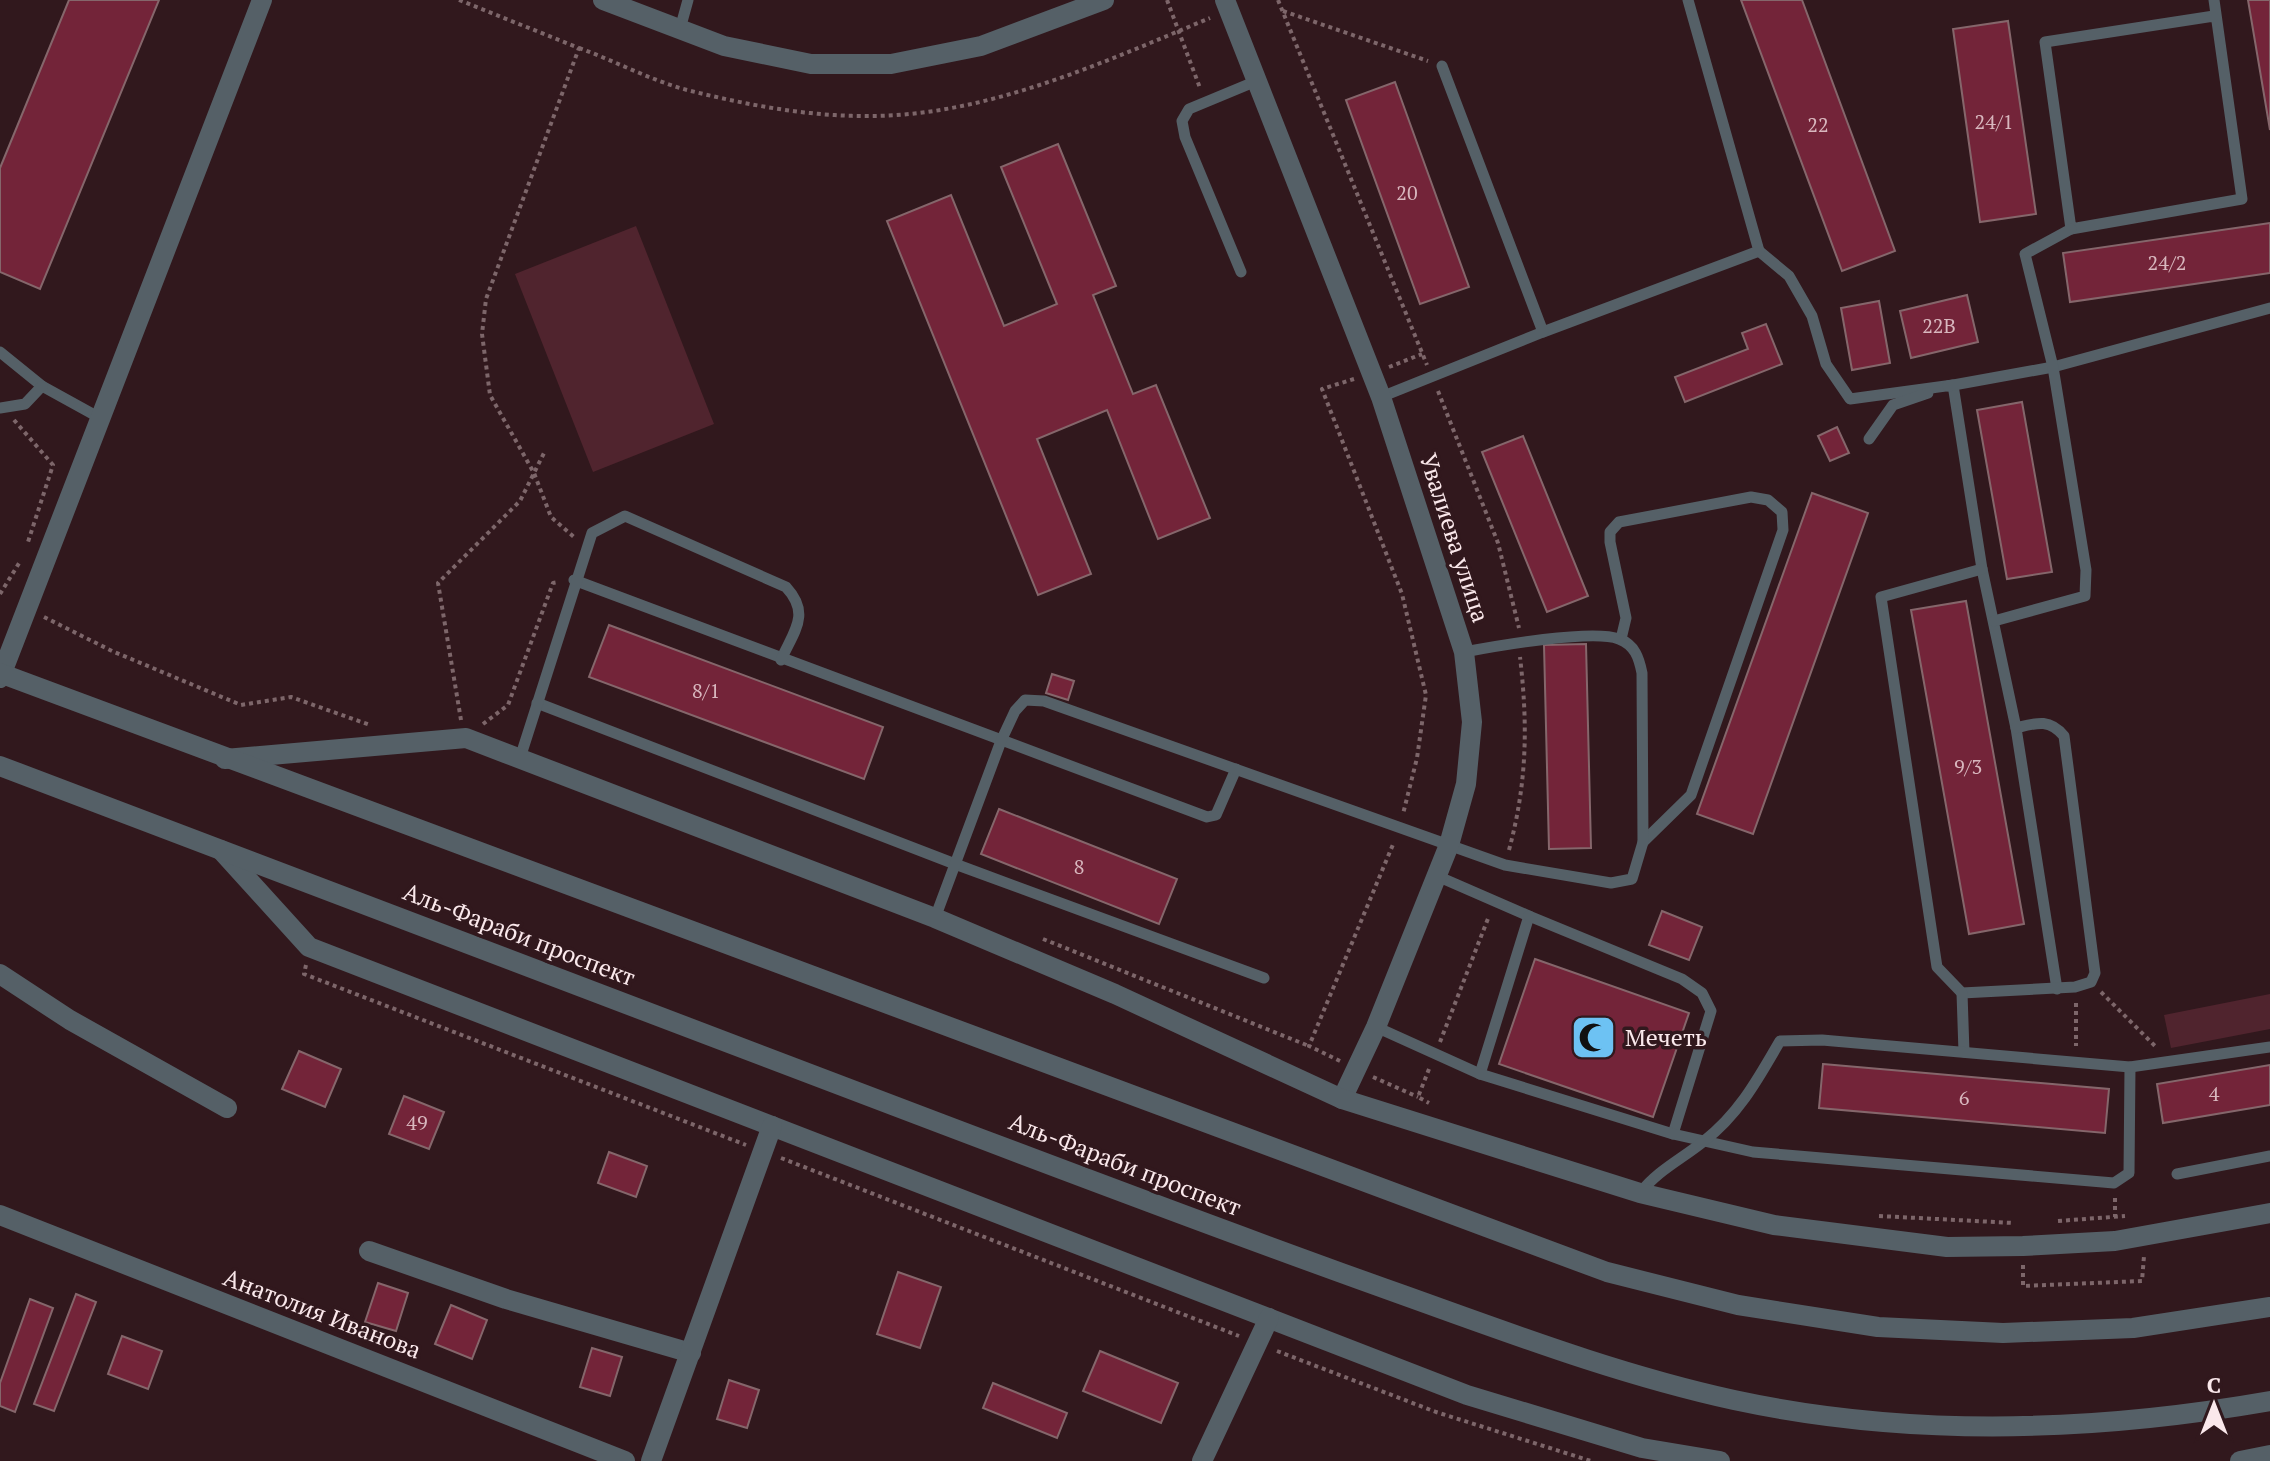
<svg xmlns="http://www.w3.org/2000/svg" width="2270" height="1461" viewBox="0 0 2270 1461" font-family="'PT Serif',serif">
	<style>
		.green { fill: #50242e }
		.building { fill: #732439; stroke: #85666b; stroke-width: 2 }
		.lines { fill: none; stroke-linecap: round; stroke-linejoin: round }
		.path { stroke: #7d666a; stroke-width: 4; stroke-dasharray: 4 4; stroke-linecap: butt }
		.service { stroke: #556067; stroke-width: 11 }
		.minor { stroke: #556067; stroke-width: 20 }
		.tertiary { stroke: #556067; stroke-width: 20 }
		.labels { text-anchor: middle; stroke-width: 7; stroke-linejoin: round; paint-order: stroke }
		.number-label { font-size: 20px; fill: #d8b7be }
		.street-label { font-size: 24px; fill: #fae8eb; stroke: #31181d }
		.poi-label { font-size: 24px; fill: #fae8eb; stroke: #31181d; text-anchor: start }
	</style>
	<rect width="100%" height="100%" fill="#31181d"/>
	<g class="green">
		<polygon points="636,226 714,424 593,472 515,274"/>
		<polygon points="2270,994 2270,1029 2171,1048 2164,1015"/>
	</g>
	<g class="building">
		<polygon points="69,0 159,0 40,289 0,272 0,168"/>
		<polygon points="1741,0 1802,0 1895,251 1842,271"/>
		<polygon points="2248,0 2270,0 2270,130"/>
		<polygon points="2008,21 2036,214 1980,222 1953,29"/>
		<polygon points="1395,82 1469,287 1420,304 1346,100"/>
		<polygon points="1058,144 1116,286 1093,295 1133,394 1156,385 1210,518 1158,539 1107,410 1037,439 1091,574 1038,595 887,221 951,195 1004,326 1057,304 1001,167"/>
		<polygon points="2270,223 2270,273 2070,302 2063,253"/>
		<polygon points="1967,295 1978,342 1911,358 1900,311"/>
		<polygon points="1879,301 1890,363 1852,370 1841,308"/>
		<polygon points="1766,324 1782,364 1685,402 1675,377 1748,349 1742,333"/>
		<polygon points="2022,402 2052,572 2007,579 1977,410"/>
		<polygon points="1837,427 1849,453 1830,461 1818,436"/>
		<polygon points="1523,436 1588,596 1547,612 1482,452"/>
		<polygon points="1812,493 1868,513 1753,834 1697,814"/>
		<polygon points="1966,601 2024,924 1969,934 1911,610"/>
		<polygon points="609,625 883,727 864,779 589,677"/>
		<polygon points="1586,644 1591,848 1549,849 1544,645"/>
		<polygon points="1052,674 1074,681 1068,700 1046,693"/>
		<polygon points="999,809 1177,879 1159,924 981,854"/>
		<polygon points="1662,911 1702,927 1689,960 1649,945"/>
		<polygon points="1535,959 1689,1013 1653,1117 1499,1064"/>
		<polygon points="299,1051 341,1069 325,1107 282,1089"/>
		<polygon points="1823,1064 2109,1089 2105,1133 1819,1108"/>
		<polygon points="2270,1065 2270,1105 2163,1123 2157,1084"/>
		<polygon points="404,1096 444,1112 429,1149 389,1134"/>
		<polygon points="609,1152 647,1166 636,1197 598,1183"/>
		<polygon points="898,1272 941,1287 920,1348 877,1334"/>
		<polygon points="378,1283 408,1293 396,1331 365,1322"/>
		<polygon points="76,1294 96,1302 54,1411 34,1404"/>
		<polygon points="30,1299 53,1308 15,1412 0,1406 0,1383"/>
		<polygon points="451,1305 487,1320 472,1359 435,1344"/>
		<polygon points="122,1336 162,1351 148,1389 108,1374"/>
		<polygon points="592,1348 622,1357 610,1396 580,1387"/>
		<polygon points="1100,1351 1178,1383 1161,1423 1083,1391"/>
		<polygon points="729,1380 759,1390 747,1428 717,1419"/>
		<polygon points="993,1383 1067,1413 1057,1438 983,1408"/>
	</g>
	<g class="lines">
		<g class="path">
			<polyline points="459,0 579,48 486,299 482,334 490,395 534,473 551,517 574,537"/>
			<polyline points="1167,0 1200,88"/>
			<polyline points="1278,0 1427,365"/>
			<polyline points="1283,11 1428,61"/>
			<path d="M579 48C615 61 650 80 687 90 747 105 810 117 873 116 989 115 1104 62 1210 18"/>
			<polyline points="1389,367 1422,354"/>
			<polyline points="1354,379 1322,389 1402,594 1426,695 1417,758 1403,814"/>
			<polyline points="1438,391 1498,543 1519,628"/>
			<polyline points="14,420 53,465 27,545"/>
			<polyline points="0,594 21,560"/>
			<polyline points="44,617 112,651 241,705 291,697 370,725"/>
			<polyline points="461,720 438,583 520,501 544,453"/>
			<polyline points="483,724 508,705 553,583 559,582"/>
			<path d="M1509 850C1527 783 1528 726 1520 657"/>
			<polyline points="1043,939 1309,1046"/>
			<polyline points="306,965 304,974 746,1145"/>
			<polyline points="2101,992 2157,1048"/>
			<polyline points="2076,1003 2076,1046"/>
			<polyline points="1440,1042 1489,916"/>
			<polyline points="1340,1061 1309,1046 1394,842"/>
			<polyline points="1429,1069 1418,1097 1429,1103"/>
			<polyline points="1373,1077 1418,1097"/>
			<polyline points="781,1158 1239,1336"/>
			<polyline points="2115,1198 2115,1217"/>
			<polyline points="1879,1216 2014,1223"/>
			<polyline points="2058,1221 2125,1216"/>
			<polyline points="2023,1265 2023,1286 2142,1281 2144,1256"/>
			<polyline points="1277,1351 1436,1412 1591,1461"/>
		</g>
		<g class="service">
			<polyline points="2214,16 2045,42 2071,229 2242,199 2214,0"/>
			<polyline points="680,29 688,0"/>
			<polyline points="1759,251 1789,276 1812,316 1826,364 1850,399 1953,385 1982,569 2016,728 2057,989"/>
			<polyline points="1241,272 1185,137 1182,121 1189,109 1254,82"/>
			<polyline points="1543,332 1759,251 1688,0"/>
			<polyline points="0,352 42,386 100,418"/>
			<polyline points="1948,386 2053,367 2270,308"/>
			<polyline points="1381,397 1543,332 1442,66"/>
			<polyline points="0,408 25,404 42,386"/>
			<polyline points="1869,439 1893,405 1928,393"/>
			<path d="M1982 569 1881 597 1937 967 1962 993 2075 987 2091 982 2095 973 2064 736C2049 718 2036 723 2016 728"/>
			<polyline points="574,580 1207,817 1216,815 1236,769"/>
			<polyline points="1994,621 2085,596 2086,570 2053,367 2025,254 2071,229"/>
			<polyline points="1621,639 1626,618 1610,542 1610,532 1619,522 1751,497 1768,500 1782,512 1783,530 1691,795 1643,842"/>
			<polyline points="537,703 955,864 1264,978"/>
			<path d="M520 758 592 533 625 516 786 587C811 614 794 631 781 660"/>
			<polyline points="1437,876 1529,916 1480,1074"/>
			<polyline points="1529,916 1682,979 1702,993 1711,1011 1673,1134"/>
			<path d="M935 918 1001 741 1015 711 1025 700 1044 701 1505 865 1611 883 1632 879 1643 842 1642 673C1639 658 1635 645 1619 639 1592 629 1496 646 1464 652"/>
			<polyline points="1962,993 1964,1052"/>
			<polyline points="1376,1027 1480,1074 1673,1134 1753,1152 2114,1183 2129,1173 2130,1067"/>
			<polyline points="2177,1174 2270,1156"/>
			<path d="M1640 1193C1658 1170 1682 1159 1704 1141 1739 1114 1758 1079 1780 1041L1822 1040 2130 1067 2270 1047"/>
		</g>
		<g class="minor">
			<polyline points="603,0 724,46 811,64 891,64 981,46 1104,0"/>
			<polyline points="1225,0 1381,397 1464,652 1472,722 1466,784 1449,845 1376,1027 1342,1099"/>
			<polyline points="0,678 262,0"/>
			<polyline points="225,759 466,738 935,918 1115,994 1342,1099 1640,1193 1774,1225 1947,1247 2023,1246 2115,1241 2270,1213"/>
			<polyline points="221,850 309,947 1467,1395 1642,1448 1720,1461"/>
			<polyline points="0,974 70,1020 227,1108"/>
			<polyline points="0,1215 625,1461"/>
			<polyline points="369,1251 506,1299 691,1353"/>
			<polyline points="651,1461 772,1126"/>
			<polyline points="1202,1461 1269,1318"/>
			<polyline points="2240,1461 2270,1455"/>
		</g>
		<g class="tertiary">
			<polyline points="0,673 1607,1272 1738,1305 1878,1327 2003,1333 2133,1328 2270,1307"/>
			<path d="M0 766C314 885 628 1004 942 1124 1095 1182 1248 1240 1403 1295 1512 1334 1620 1375 1734 1400 1911 1438 2093 1432 2270 1401"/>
		</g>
	</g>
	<defs>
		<symbol id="mosque-square" viewBox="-11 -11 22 22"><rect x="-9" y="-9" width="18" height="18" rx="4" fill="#6dc2f3" stroke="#31181d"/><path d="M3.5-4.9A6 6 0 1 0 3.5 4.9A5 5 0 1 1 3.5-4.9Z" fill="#111"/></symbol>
	</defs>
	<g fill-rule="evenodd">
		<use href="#mosque-square" x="1568" y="1012" width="51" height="51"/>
	</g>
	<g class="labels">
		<g class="number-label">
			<text x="1994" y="129">24/1</text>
			<text x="1818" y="132">22</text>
			<text x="1407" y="200">20</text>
			<text x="2167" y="270">24/2</text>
			<text x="1939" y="333">22В</text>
			<text x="706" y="698">8/1</text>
			<text x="1968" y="774">9/3</text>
			<text x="1079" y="874">8</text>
			<text x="2214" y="1101">4</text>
			<text x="1964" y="1105">6</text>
			<text x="417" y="1130">49</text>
		</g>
		<g class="street-label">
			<text transform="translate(1454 538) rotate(72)" y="8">Увалиева улица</text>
			<text transform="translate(519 935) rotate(21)" y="8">Аль-Фараби проспект</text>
			<text transform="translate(1125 1165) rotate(21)" y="8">Аль-Фараби проспект</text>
			<text transform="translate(322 1314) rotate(21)" y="8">Анатолия Иванова</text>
		</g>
		<g class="poi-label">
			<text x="1625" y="1046">Мечеть</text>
		</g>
	</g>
	<g transform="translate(2214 1405)" stroke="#31181d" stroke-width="6" paint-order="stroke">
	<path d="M0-6L14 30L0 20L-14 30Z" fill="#fae8eb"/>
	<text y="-12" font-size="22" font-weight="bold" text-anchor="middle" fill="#fae8eb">С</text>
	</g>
</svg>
